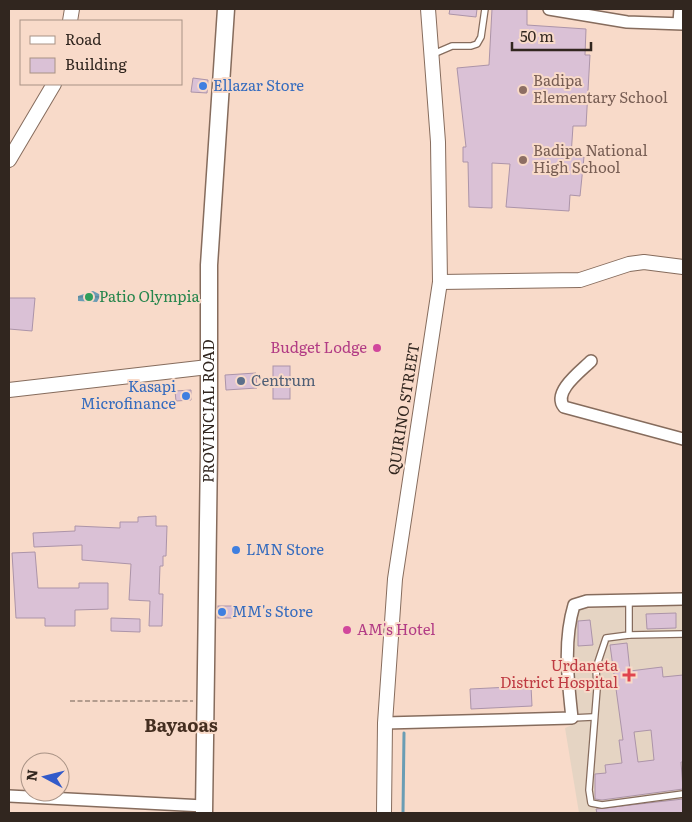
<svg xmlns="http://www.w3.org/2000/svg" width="692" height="822" viewBox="0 0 692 822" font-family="Literata,serif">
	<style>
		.medical { fill: #e5d4c3 }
		.water { fill: url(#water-rules) }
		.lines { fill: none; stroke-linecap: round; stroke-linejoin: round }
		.stream { stroke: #6a9db4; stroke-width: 3 }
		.building { fill: #dac1d6; stroke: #ac94a9; fill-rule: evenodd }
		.service-casing { stroke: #866c5d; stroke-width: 8 }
		.minor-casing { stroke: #866c5d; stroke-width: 14 }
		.tertiary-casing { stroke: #866c5d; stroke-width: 16 }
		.secondary-casing { stroke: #866c5d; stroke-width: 19 }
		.path { stroke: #b39c8e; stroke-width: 2; stroke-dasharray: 5 2.5; stroke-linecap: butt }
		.service { stroke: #fff; stroke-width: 5.5 }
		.minor { stroke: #fff; stroke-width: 11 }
		.tertiary { stroke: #fff; stroke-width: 14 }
		.secondary { stroke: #fff; stroke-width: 16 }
		.shop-dot { fill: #3f7fe0; stroke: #f8dac9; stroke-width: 2 }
		.education-dot { fill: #8d6e63; stroke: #f8dac9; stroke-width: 2 }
		.leisure-dot { fill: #2e9e5b; stroke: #f8dac9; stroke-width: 2 }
		.hotel-dot { fill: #d1479c; stroke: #f8dac9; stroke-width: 2 }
		.service-dot { fill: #5c6f8a; stroke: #f8dac9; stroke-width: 2 }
		.health-dot { fill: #e0444e; stroke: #f8dac9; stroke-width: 2 }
		.labels { text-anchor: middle; stroke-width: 4; stroke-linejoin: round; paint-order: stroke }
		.education-label { font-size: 15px; fill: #785e54; stroke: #f8dac9; text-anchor: start }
		.shop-label { font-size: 15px; fill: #366cbe; stroke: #f8dac9; text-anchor: start }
		.leisure-label { font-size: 15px; fill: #27864d; stroke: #f8dac9; text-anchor: start }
		.hotel-label { font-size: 15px; fill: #b23c85; stroke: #f8dac9; text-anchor: end }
		.service-label { font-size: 15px; fill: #4e5e75; stroke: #f8dac9; text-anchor: start }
		.street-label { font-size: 15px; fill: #31261f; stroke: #f8dac9 }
		.health-label { font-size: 15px; fill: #be3a42; stroke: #f8dac9; text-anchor: end }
		.quarter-label { font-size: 18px; font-weight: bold; fill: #442e20; stroke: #f8dac9 }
	</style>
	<defs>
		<pattern id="water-rules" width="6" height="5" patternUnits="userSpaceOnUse" patternTransform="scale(1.25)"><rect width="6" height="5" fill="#6a9db4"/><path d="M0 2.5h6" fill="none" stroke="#588092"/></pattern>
	</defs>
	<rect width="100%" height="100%" fill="#f8dac9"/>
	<polygon class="medical" points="683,603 683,813 579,813 565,728 577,723 572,627 575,613 579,609"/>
	<polygon class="water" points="93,291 101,295 97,302 78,301 78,296"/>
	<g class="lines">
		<polyline class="stream" points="403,813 404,733"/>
	</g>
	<g class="building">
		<polygon points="450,9 477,9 476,17 449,14"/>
		<polygon points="492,9 527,9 527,25 586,29 585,55 590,55 586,126 573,126 571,156 584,157 580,196 570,195 569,211 506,207 510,164 492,163 492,208 469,207 468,162 463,162 463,147 466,147 457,68 489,65"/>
		<polygon points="193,78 208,80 207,93 191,92"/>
		<polygon points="9,298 35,298 32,331 9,329"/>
		<rect x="273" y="366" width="17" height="33"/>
		<polygon points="256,373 257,388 226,390 225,375"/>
		<polygon points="191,390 191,400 176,401 175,391"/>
		<polygon points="156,516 156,526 167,526 166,556 163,556 163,566 160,566 159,594 163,594 162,626 149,626 150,601 129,600 131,564 82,560 82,545 34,547 33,533 75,531 75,526 120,528 120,522 138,522 138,517"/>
		<polygon points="35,552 38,588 79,588 79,583 108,583 108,609 75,610 75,626 45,626 45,618 16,618 12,553"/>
		<rect x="218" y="606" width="16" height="12"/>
		<polygon points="676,613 676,628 647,629 646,614"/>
		<polygon points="111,618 140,619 140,632 111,631"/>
		<polygon points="590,620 593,645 578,646 578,621"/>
		<path d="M627 643 630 671 662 667 663 677 683 675V762H681L683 789 602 800 595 799V774L606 773 605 765 622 763 619 740H623L610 645ZM651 730 654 760 638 762 634 732Z"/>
		<polygon points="531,686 532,706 471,709 470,689"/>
		<polygon points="683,799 683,813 597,813 596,809"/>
	</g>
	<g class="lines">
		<defs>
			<g id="service">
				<polyline points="431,55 452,46 471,46 477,44 481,37 485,9"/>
				<polyline points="629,600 629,635 606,638 596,668 597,689 589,790 591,803 602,805 683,794"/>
				<polyline points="629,635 683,634"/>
				<polyline points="572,718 593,717"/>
			</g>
			<g id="minor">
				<polyline points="549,9 627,22 683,24"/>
				<polyline points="679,23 680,9"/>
				<path d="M591 361C581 371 552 392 564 407L683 439"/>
				<path d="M385 723 572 718C568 680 563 642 574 605L587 601 683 599"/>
				<polyline points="9,796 204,806"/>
			</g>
			<g id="tertiary">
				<polyline points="70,21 72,9"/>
				<polyline points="9,160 54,84"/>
				<polyline points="440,282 580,280 629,264 644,262 683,267"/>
				<polyline points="9,390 208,367"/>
				<polyline points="384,813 385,723 395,579 440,282 438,142 428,9"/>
			</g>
			<g id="secondary">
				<path id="s1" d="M204 813 209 450V265L226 9"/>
			</g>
		</defs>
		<use href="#service" class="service-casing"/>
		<use href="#minor" class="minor-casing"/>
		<use href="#tertiary" class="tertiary-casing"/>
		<use href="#secondary" class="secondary-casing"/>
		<polyline class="path" points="70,701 193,701"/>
		<use href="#service" class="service"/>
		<use href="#minor" class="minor"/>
		<use href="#tertiary" class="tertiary"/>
		<use href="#secondary" class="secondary"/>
	</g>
	<g class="shop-dot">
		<circle cx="203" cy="86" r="5"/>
		<circle cx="186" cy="396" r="5"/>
		<circle cx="236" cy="550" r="5"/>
		<circle cx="222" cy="612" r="5"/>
	</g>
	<g class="education-dot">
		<circle cx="523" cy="90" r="5"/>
		<circle cx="523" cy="160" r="5"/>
	</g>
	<circle class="leisure-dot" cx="89" cy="297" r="5"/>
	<g class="hotel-dot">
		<circle cx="377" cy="348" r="5"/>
		<circle cx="347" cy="630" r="5"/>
	</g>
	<circle class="service-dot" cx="241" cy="381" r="5"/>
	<path class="health-dot" d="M626.5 667.5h5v5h5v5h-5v5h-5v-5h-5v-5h5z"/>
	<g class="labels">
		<g class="education-label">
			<text x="533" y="86">Badipa<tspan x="533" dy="17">Elementary School</tspan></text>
			<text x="533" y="156">Badipa National<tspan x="533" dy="17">High School</tspan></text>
		</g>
		<g class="shop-label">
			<text x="213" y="91">Ellazar Store</text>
			<text x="176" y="392" text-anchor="end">Kasapi<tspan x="176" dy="17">Microfinance</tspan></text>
			<text x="246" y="555">LMN Store</text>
			<text x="232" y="617">MM's Store</text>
		</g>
		<g class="leisure-label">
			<text x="99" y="302">Patio Olympia</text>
		</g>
		<g class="hotel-label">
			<text x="367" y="353">Budget Lodge</text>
			<text x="357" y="635" text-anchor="start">AM's Hotel</text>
		</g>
		<g class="service-label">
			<text x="251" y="386">Centrum</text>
		</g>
		<g class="street-label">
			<text transform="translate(404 409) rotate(-81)" y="5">QUIRINO STREET</text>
			<text dy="5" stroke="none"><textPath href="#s1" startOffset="402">PROVINCIAL ROAD</textPath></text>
		</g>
		<g class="health-label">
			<text x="618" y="671">Urdaneta<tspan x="618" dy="17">District Hospital</tspan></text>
		</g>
		<g class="quarter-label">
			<text x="181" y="732">Bayaoas</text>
		</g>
	</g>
	<rect width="692" height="822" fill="none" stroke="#31261f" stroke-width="20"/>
	<rect x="20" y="20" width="162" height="65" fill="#f8dac9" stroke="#a89285"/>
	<rect x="30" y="36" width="25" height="8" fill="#ffffff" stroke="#a89285"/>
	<text x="65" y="45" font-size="15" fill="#31261f">Road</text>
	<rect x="30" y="58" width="25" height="15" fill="#dac1d6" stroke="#a89285"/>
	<text x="65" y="70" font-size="15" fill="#31261f">Building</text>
	<g transform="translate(45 777) rotate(277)"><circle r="24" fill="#f8dac9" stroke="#a89285"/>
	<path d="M0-4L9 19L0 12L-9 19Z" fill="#325aca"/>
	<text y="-8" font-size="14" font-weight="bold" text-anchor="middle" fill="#31261f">N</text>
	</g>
	<path d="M512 42v8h79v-8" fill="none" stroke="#31261f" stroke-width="2.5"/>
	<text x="520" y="42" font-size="15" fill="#31261f" stroke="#f8dac9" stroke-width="4" paint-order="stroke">50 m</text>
</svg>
